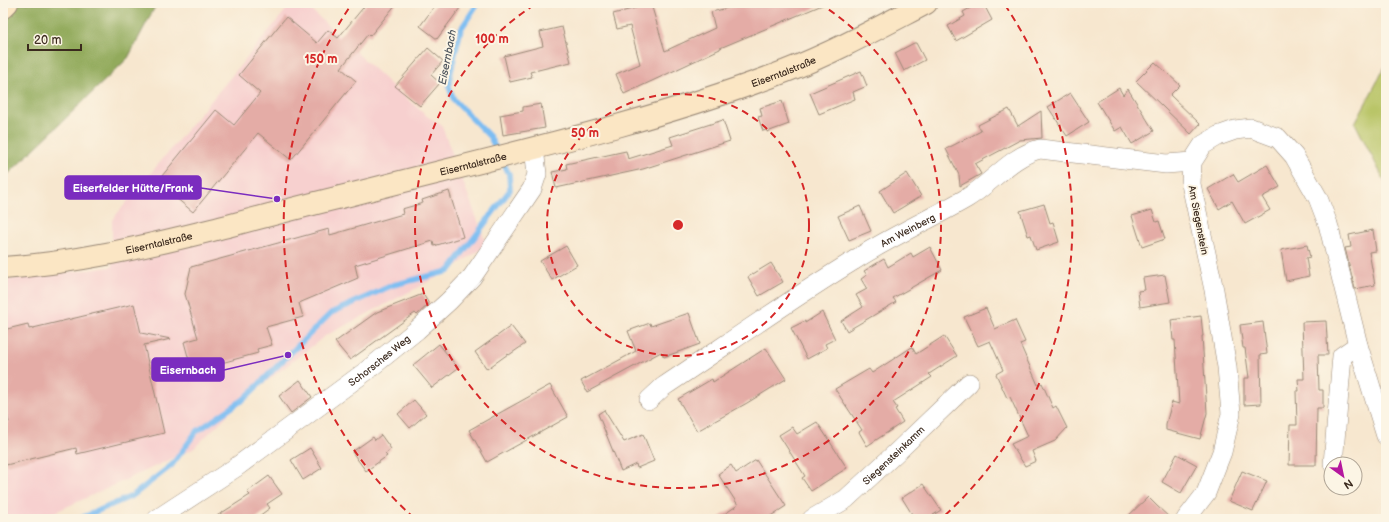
<svg xmlns="http://www.w3.org/2000/svg" width="1389" height="522" viewBox="0 0 1389 522" font-family="'Balsamiq Sans',sans-serif">
	<style>
		.built { fill: #f7d0cf }
		.green { fill: #b9c567; stroke: #7a7842 }
		.forest { fill: #92aa5c; stroke: #666a3d }
		.lines { fill: none; stroke-linecap: round; stroke-linejoin: round }
		.stream { stroke: #7dbdf2; stroke-width: 5.5 }
		.building { fill: #e4aca6 }
		.minor-casing { stroke: #998876; stroke-width: 20 }
		.secondary-casing { stroke: #998876; stroke-width: 24 }
		.minor { stroke: #fff; stroke-width: 19 }
		.secondary { stroke: #fbe6c4; stroke-width: 22 }
		.ring { fill: none; stroke: #d62828; stroke-width: 2; stroke-dasharray: 7 5 }
		.labels { text-anchor: middle; stroke-width: 4; stroke-linejoin: round; paint-order: stroke }
		.street-label { font-size: 10px; fill: #3b2a1e; stroke: #fcf5e5 }
		.water-label { font-size: 11px; font-style: italic; fill: #4f565e; stroke: #fcf5e5 }
		.centre { fill: #d62828; stroke: #fcf5e5; stroke-width: 2 }
		.ring-label { font-size: 12px; text-anchor: middle; font-weight: bold; fill: #d62828; stroke: #fcf5e5; stroke-width: 4; stroke-linejoin: round; paint-order: stroke }
		.leader { fill: none; stroke: #7b2cbf; stroke-width: 1.5 }
		.callout-dot { fill: #7b2cbf; stroke: #fcf5e5; stroke-width: 1.5 }
		.callout { fill: #7b2cbf; stroke: #7b2cbf; stroke-width: 1.5 }
		.callout-label { font-size: 11px; text-anchor: middle; font-weight: bold; fill: #fff }
	</style>
	<rect width="100%" height="100%" fill="#fcf5e5"/>
	<filter id="ink" filterUnits="userSpaceOnUse"><feTurbulence type="fractalNoise" baseFrequency=".025" numOctaves="2"/><feDisplacementMap in="SourceGraphic" scale="8" xChannelSelector="R" yChannelSelector="G"/><feConvolveMatrix kernelMatrix="1 2 1 2 8 2 1 2 1" color-interpolation-filters="sRGB"/></filter>
	<filter id="wash" filterUnits="userSpaceOnUse"><feTurbulence type="fractalNoise" baseFrequency=".012" numOctaves="4" result="noise"/><feDisplacementMap in="SourceGraphic" scale="16" xChannelSelector="R" yChannelSelector="G"/><feGaussianBlur stdDeviation="0.9" result="paint"/><feColorMatrix in="noise" values="0 0 0 0 0 0 0 0 0 0 0 0 0 0 0 0 0 1.4 0 .05"/><feComposite in="paint" operator="in"/></filter>
	<g filter="url(#wash)">
		<rect width="100%" height="100%" fill="#f7e7cf"/>
		<polygon class="built" points="292,3 304,3 391,85 428,117 441,124 487,245 449,271 325,336 244,399 193,449 40,519 3,519 3,280 112,267 112,220"/>
		<polygon class="green" points="1386,65 1386,184 1355,123"/>
		<polygon class="forest" points="3,3 157,3 128,58 3,179"/>
		<g class="lines">
			<g class="stream">
				<polyline points="478,3 461,29 450,75 449,87 454,100 490,137 498,153"/>
				<polyline points="79,519 132,496 172,465 196,432 244,399 331,313 393,285 449,271 510,190 509,174 502,161"/>
			</g>
		</g>
		<g id="blocks">
			<g class="building">
				<polygon points="367,3 397,3 370,36 368,34 341,68 356,81 291,160 258,133 193,212 157,182 216,110 234,125 260,93 239,75 286,17 317,43 328,30 338,38"/>
				<polygon points="437,3 453,3 460,8 437,39 420,26"/>
				<polygon points="735,3 827,3 720,48 720,49 667,74 624,94 616,74 640,64 630,26 617,29 613,14 651,4 665,51 715,28 711,12 736,6"/>
				<polygon points="979,3 983,3 992,20 956,41 948,26 965,16 963,12"/>
				<polygon points="562,27 571,62 530,72 532,77 510,82 504,56 543,46 540,32"/>
				<polygon points="914,43 916,43 925,60 904,71 895,53"/>
				<polygon points="428,48 443,61 431,75 440,83 420,106 395,86"/>
				<polygon points="1155,62 1180,85 1170,95 1200,124 1191,134 1136,81"/>
				<polygon points="861,71 867,86 853,92 855,99 819,114 810,93"/>
				<polygon points="1119,88 1123,95 1128,89 1154,131 1132,144 1122,127 1115,131 1097,102"/>
				<polygon points="1070,93 1089,122 1067,136 1048,107"/>
				<polygon points="782,101 789,124 767,132 767,130 763,131 758,117 762,116 760,108"/>
				<polygon points="541,104 545,128 503,135 500,115 523,111 523,107"/>
				<polygon points="1009,109 1018,126 1041,111 1042,138 1020,140 975,164 981,174 960,186 959,175 946,149 981,131 978,125"/>
				<polygon points="723,120 730,141 643,169 556,188 552,172 567,169 566,164 626,151 628,159 673,145 670,137"/>
				<polygon points="1267,165 1280,187 1262,197 1270,210 1245,224 1232,201 1219,209 1208,189 1233,174 1238,182"/>
				<polygon points="907,173 921,196 893,213 880,191"/>
				<polygon points="449,191 463,237 434,246 433,241 355,265 358,278 299,303 303,317 266,327 272,345 257,349 258,353 192,371 184,342 198,338 185,294 191,267 329,229 330,235 403,214 402,209 423,203 422,200"/>
				<polygon points="1044,204 1050,223 1053,222 1059,242 1036,250 1031,235 1028,236 1020,211"/>
				<polygon points="860,206 871,231 849,240 838,216"/>
				<polygon points="1152,210 1156,222 1159,221 1165,239 1142,247 1132,216"/>
				<polygon points="1373,230 1376,251 1369,252 1375,285 1355,289 1345,248 1351,247 1349,235"/>
				<polygon points="1307,245 1310,257 1306,258 1309,276 1286,281 1281,250"/>
				<polygon points="566,246 577,265 552,280 540,261"/>
				<polygon points="930,247 942,270 893,298 896,302 847,331 841,321 863,307 856,295 867,289 861,279 867,275 864,271 884,259 888,267 911,253 913,257"/>
				<polygon points="771,263 783,282 759,296 748,277"/>
				<polygon points="1165,275 1170,302 1140,307 1138,291 1145,290 1143,278"/>
				<polygon points="423,294 429,304 417,315 415,313 350,360 335,342 377,312"/>
				<polygon points="134,304 141,333 171,339 144,345 164,433 77,454 76,448 6,465 3,452 3,424 9,422 3,396 3,330 28,324 29,329"/>
				<polygon points="986,308 995,329 1015,320 1025,342 1020,344 1038,385 1042,383 1053,408 1056,406 1067,428 1055,441 1032,451 1036,461 1025,466 1011,444 1028,436 1010,397 1007,398 996,374 1003,370 990,341 978,346 964,317"/>
				<polygon points="822,312 835,339 825,344 827,348 807,359 791,328 805,321 805,323"/>
				<polygon points="689,313 700,344 664,357 661,352 587,392 581,381 636,351 628,331 650,323 651,326"/>
				<polygon points="1201,316 1203,336 1202,336 1207,413 1200,439 1166,430 1166,424 1172,402 1179,404 1175,340 1173,340 1171,320"/>
				<polygon points="1326,321 1328,355 1318,355 1319,390 1323,390 1323,408 1317,408 1316,465 1289,465 1290,425 1297,425 1296,391 1299,391 1298,379 1304,379 1302,322"/>
				<polygon points="1263,322 1267,354 1260,355 1261,404 1244,405 1244,378 1249,378 1245,348 1243,348 1240,325"/>
				<polygon points="511,326 525,344 509,355 508,354 487,369 475,352"/>
				<polygon points="944,336 957,356 929,374 932,377 893,402 897,408 895,409 903,422 867,446 859,432 862,430 835,389 869,369 872,373 912,347 916,354"/>
				<polygon points="439,344 458,368 432,388 413,365"/>
				<polygon points="766,348 786,379 747,403 697,431 678,399 712,379 713,382"/>
				<polygon points="300,380 312,397 291,413 279,396"/>
				<polygon points="550,385 568,417 487,462 469,430"/>
				<polygon points="414,400 426,414 410,428 398,414"/>
				<polygon points="604,410 624,442 643,434 654,461 637,468 636,464 621,471 598,414"/>
				<polygon points="817,422 847,468 811,491 802,478 805,476 779,435 792,427 797,434"/>
				<polygon points="381,435 391,449 385,454 387,456 366,471 352,452 373,437 375,440"/>
				<polygon points="310,448 322,468 303,480 291,460"/>
				<polygon points="1177,454 1197,465 1181,493 1162,482"/>
				<polygon points="756,460 786,506 766,519 717,519 738,505 718,474 731,465 736,473"/>
				<polygon points="1242,471 1267,481 1253,511 1229,501"/>
				<polygon points="269,476 282,494 267,504 270,508 255,519 212,519 250,495 247,492"/>
				<polygon points="923,484 941,510 927,519 915,519 902,498"/>
				<polygon points="1148,497 1157,506 1171,519 1125,519"/>
			</g>
		</g>
	</g>
	<g filter="url(#ink)">
		<use href="#blocks" fill-opacity="0" stroke="#998876" stroke-width="1"/>
		<g class="lines">
			<defs>
				<g id="minor">
					<path id="s1" d="M649 400 663 387C726 345 788 301 853 261 890 237 929 220 967 198 992 183 1011 156 1040 149L1166 164 1192 162"/>
					<polyline points="1333,464 1342,356 1358,345"/>
					<path id="s2" d="M157 519 235 468 365 372 417 330 449 301 472 277 532 189 537 174 534 148"/>
					<path id="s3" d="M812 519 846 499 899 450 969 383"/>
					<polyline points="1186,519 1206,493 1222,452 1231,414 1227,367 1214,290 1191,184 1192,162 1203,145 1218,136 1235,130 1251,128 1278,138 1294,156 1318,198 1328,224 1358,345 1386,436"/>
				</g>
				<g id="secondary">
					<polyline points="3,7 7,3"/>
					<path id="s4" d="M3 268C74 263 144 247 212 230 258 218 303 206 349 195 495 157 645 125 786 71 835 52 880 27 926 3"/>
				</g>
			</defs>
			<use href="#minor" class="minor-casing"/>
			<use href="#secondary" class="secondary-casing"/>
			<use href="#minor" class="minor"/>
			<use href="#secondary" class="secondary"/>
		</g>
	</g>
	<g class="ring">
		<circle cx="678" cy="225" r="131"/>
		<path d="M819 3A263 263 0 1 1 537 3"/>
		<path d="M414 518A394 394 0 0 1 351 5M1005 5A394 394 0 0 1 942 518"/>
	</g>
	<g class="labels">
		<g class="street-label">
			<text dy="4" stroke="none"><textPath href="#s4" startOffset="806">Eiserntalstraße</textPath></text>
			<text dy="4" stroke="none"><textPath href="#s4" startOffset="482">Eiserntalstraße</textPath></text>
			<text transform="translate(1199 220) rotate(79)" y="4">Am Siegenstein</text>
			<text dy="4" stroke="none"><textPath href="#s1" startOffset="310">Am Weinberg</textPath></text>
			<text dy="4" stroke="none"><textPath href="#s4" startOffset="158">Eiserntalstraße</textPath></text>
			<text dy="4" stroke="none"><textPath href="#s2" startOffset="273">Schorsches Weg</textPath></text>
			<text dy="4" stroke="none"><textPath href="#s3" startOffset="104">Siegensteinkamm</textPath></text>
		</g>
		<g class="water-label">
			<text transform="translate(447 57) rotate(-79)" y="4">Eisernbach</text>
		</g>
	</g>
	<circle cx="678" cy="225" r="6" class="centre"/>
	<g class="ring-label">
		<text x="492" y="43">100 m</text>
		<text x="321" y="63">150 m</text>
		<text x="585" y="137">50 m</text>
	</g>
	<path class="leader" d="M277 199L201 188M288 355L224 370"/>
	<g class="callout-dot">
		<circle cx="277" cy="199" r="4"/>
		<circle cx="288" cy="355" r="4"/>
	</g>
	<g class="callout">
		<rect x="65" y="176" width="136" height="23" rx="4"/>
		<rect x="152" y="358" width="72" height="23" rx="4"/>
	</g>
	<g class="callout-label">
		<text x="133" y="192">Eiserfelder Hütte/Frank</text>
		<text x="188" y="374">Eisernbach</text>
	</g>
	<rect width="1389" height="522" fill="none" stroke="#fcf5e5" stroke-width="16"/>
	<g transform="translate(1343 476) rotate(147)"><circle r="19" fill="#fcf5e5" stroke="#afa495"/>
	<path d="M0-3L7 15L0 10L-7 15Z" fill="#b5179e"/>
	<text y="-6" font-size="11" font-weight="bold" text-anchor="middle" fill="#3b2a1e">N</text>
	</g>
	<path d="M28 44v6h53v-6" fill="none" stroke="#3b2a1e" stroke-width="2"/>
	<text x="34" y="44" font-size="12" fill="#3b2a1e" stroke="#fcf5e5" stroke-width="3" paint-order="stroke">20 m</text>
</svg>
